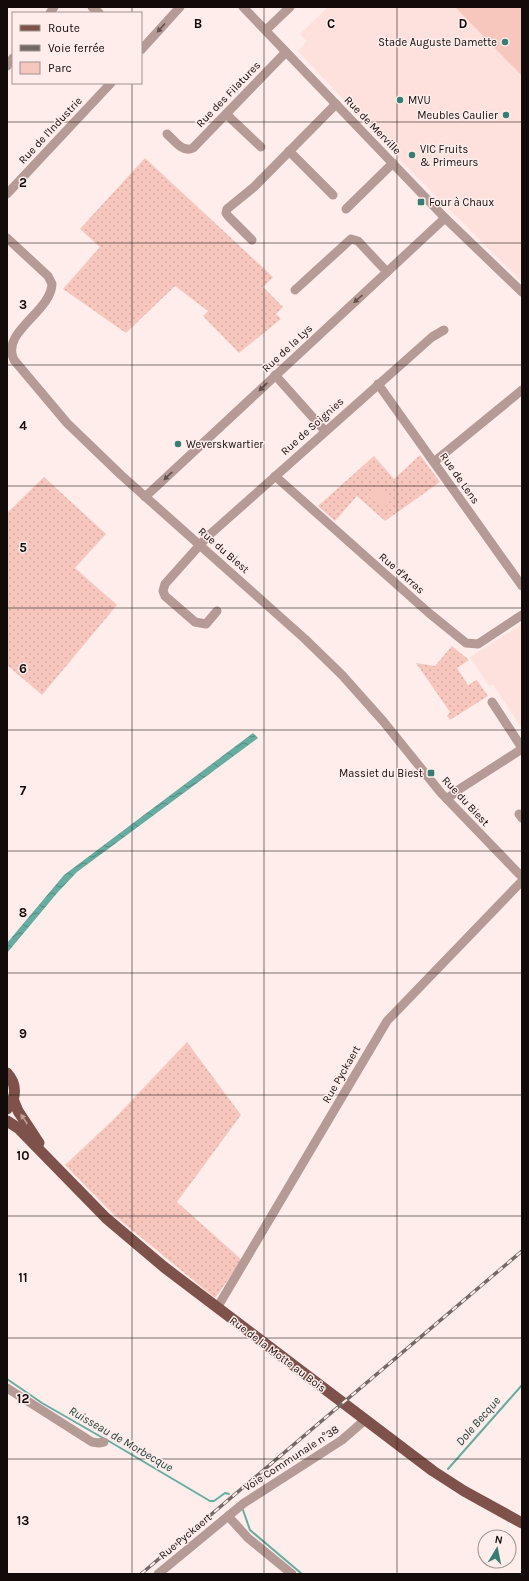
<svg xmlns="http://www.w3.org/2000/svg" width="529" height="1581" viewBox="0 0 529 1581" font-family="Karla,sans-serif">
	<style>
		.built { fill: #fee1dc }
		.green { fill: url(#green-dots) }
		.pitch { fill: #f7c7be }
		.water { fill: url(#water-waves) }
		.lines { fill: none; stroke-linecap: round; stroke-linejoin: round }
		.stream { stroke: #67aca0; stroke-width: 2 }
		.minor { stroke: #b59a95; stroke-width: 9 }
		.major { stroke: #7e524a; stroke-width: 11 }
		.rail-casing { stroke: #746966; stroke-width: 3.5 }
		.rail { stroke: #feedea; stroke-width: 2; stroke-dasharray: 6; stroke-linecap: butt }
		.oneway { fill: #64524f }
		.oneway2 { fill: #bea09a }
		.grid { fill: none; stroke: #130b09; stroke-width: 1; stroke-opacity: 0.55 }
		.poi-dot { fill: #387d73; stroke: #feedea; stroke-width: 1.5 }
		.labels { text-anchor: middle; stroke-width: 3; stroke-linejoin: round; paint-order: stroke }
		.poi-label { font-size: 11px; fill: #130b09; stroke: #feedea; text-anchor: start }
		.street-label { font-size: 11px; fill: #130b09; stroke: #feedea }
		.water-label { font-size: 12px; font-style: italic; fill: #173934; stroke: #feedea }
		.grid-label { font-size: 13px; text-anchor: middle; font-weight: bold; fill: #130b09; stroke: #feedea; stroke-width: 3; stroke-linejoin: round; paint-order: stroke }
	</style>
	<defs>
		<pattern id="green-dots" width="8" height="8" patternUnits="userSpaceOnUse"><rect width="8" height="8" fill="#f7c7be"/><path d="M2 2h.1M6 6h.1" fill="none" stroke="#d3aaa2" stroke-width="1.8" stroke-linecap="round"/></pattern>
		<pattern id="water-waves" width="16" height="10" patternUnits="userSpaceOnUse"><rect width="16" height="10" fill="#67aca0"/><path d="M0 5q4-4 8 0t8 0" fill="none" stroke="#548a81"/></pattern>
	</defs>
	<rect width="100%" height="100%" fill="#feedea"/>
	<g class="built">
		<polygon points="328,7 455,7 522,76 522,282 404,164 298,51 307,41 300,34"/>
		<polygon points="522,624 522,729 493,684 489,686 470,657"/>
	</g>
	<g class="green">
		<polygon points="145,158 273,277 263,287 283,307 276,314 281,319 239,353 203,316 208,311 175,286 126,333 63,289 100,247 80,229"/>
		<polygon points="420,455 440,482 385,521 357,496 335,521 318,506 374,456 394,479"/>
		<polygon points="44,477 106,534 75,568 117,605 42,695 7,665 7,513"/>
		<polygon points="452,646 469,660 457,668 468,685 477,680 488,696 450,720 447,716 450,712 416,663 435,666"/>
		<polygon points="187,1042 241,1115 177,1202 242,1260 215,1298 115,1216 65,1165 113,1120"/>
	</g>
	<g class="pitch">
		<polygon points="455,7 522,7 522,76"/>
		<polygon points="379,486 393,499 383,509 369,497"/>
	</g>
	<polygon class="water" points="253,733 258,738 77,872 58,892 7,953 7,943 64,875"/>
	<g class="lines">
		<g class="stream">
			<polyline points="7,1379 42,1403 103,1438"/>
			<polyline points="107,1440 210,1501 214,1501 225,1493 229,1494"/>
			<polyline points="448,1469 522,1385"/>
			<polyline points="243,1510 250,1530 302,1574"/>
		</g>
		<g class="minor">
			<polyline points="92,7 99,13"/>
			<polyline points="243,7 445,218 522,292"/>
			<polyline points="50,13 54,7"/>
			<polyline points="266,30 290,7"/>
			<polyline points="141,50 180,7"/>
			<polyline points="7,66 13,58"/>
			<polyline points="226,114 261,147"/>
			<path d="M167 134C174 140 182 153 193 148L286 52"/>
			<polyline points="289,151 333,195"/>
			<polyline points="7,194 111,83"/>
			<polyline points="346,209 393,163"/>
			<path d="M7 238 48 276 52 284C51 312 0 332 14 360L67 423 121 475 305 639 342 675 383 721 441 793 522 877"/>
			<polyline points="252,240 228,216 226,213 227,209 254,187 336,104"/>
			<polyline points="295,290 351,239 358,241 387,272"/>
			<polyline points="275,375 325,431"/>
			<polyline points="378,384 522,586"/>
			<polyline points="434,462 522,390"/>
			<polyline points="275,476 429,613 466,643 478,644 522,615"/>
			<polyline points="145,497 445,218"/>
			<polyline points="217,611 206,624 195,622 165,596 163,591 165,584 207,537 432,337 444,330"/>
			<polyline points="492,702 522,748"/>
			<polyline points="447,799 458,790 522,749"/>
			<polyline points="519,814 522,818"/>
			<polyline points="217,1308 387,1021 522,881"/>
			<polyline points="7,1388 92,1442 99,1443 104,1442"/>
			<polyline points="228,1516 248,1538 292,1574"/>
			<polyline points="158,1574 244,1503 342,1440 365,1420"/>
		</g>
		<g class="major">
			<path d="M7 1073C17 1084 17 1098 7 1109"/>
			<polyline points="13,1099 18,1111 39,1143"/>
			<polyline points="7,1121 18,1128 106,1218 164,1267 433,1471 464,1491 522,1523"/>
		</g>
		<defs>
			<polyline id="rail" points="141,1574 522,1251"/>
		</defs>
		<use href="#rail" class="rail-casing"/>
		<use href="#rail" class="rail"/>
	</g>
	<defs><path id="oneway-solid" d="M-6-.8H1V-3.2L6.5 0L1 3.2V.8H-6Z"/></defs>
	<g class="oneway">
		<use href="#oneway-solid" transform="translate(161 28) rotate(132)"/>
		<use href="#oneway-solid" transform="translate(358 299) rotate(138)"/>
		<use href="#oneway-solid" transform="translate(263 387) rotate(137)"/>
		<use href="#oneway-solid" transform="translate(168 476) rotate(136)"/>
	</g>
	<use class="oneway2" href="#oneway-solid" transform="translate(24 1119) rotate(-123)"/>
	<path class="grid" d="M132 7V13M264 7V1574M397 7V1574M132 83V1574M7 122H522M7 243H522M7 365H522M7 486H522M7 608H522M7 730H522M7 851H522M7 973H522M7 1095H522M7 1216H522M7 1338H522M7 1459H522"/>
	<g class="poi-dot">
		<circle cx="505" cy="42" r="4"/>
		<circle cx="400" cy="100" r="4"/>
		<circle cx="506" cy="115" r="4"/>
		<circle cx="412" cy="155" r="4"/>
		<rect x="417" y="198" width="8" height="8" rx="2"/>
		<circle cx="178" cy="444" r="4"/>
		<rect x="427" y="769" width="8" height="8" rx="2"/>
	</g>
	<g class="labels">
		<g class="poi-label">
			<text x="497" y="46" text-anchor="end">Stade Auguste Damette</text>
			<text x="408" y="104">MVU</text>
			<text x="498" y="119" text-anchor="end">Meubles Caulier</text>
			<text x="420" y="153">VIC Fruits<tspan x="420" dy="13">&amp; Primeurs</tspan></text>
			<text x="429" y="206">Four à Chaux</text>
			<text x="186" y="448">Weverskwartier</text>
			<text x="423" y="777" text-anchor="end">Massiet du Biest</text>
		</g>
		<g class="street-label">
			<text transform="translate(228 94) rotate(-46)" y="4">Rue des Filatures</text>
			<text transform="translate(373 125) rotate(46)" y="4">Rue de Merville</text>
			<text transform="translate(50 130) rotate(-47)" y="4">Rue de l'Industrie</text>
			<text transform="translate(287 348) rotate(-43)" y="4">Rue de la Lys</text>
			<text transform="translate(312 426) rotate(-42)" y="4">Rue de Soignies</text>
			<text transform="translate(460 478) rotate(55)" y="4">Rue de Lens</text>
			<text transform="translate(224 550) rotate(41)" y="4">Rue du Biest</text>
			<text transform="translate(402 573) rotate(41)" y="4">Rue d'Arras</text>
			<text transform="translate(466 801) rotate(47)" y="4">Rue du Biest</text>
			<text transform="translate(341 1074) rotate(-60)" y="4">Rue Pyckaert</text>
			<text transform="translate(278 1354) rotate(37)" y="4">Rue de la Motte au Bois</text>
			<text transform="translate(291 1458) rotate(-33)" y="4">Voie Communale n°38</text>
			<text transform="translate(185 1536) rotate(-40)" y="4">Rue Pyckaert</text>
		</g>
		<g class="water-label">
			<text transform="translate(478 1421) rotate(-49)" y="4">Dole Becque</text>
			<text transform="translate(121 1439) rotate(30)" y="4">Ruisseau de Morbecque</text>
		</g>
	</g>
	<g class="grid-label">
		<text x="198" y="28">B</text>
		<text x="331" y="28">C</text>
		<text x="463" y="28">D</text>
		<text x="23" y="187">2</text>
		<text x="23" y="309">3</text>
		<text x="23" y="430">4</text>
		<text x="23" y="552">5</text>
		<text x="23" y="673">6</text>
		<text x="23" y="795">7</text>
		<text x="23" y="917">8</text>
		<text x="23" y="1038">9</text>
		<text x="23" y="1160">10</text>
		<text x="23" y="1282">11</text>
		<text x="23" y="1403">12</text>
		<text x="23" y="1525">13</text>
	</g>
	<rect width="529" height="1581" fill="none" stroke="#130b09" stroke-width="16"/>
	<rect x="12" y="12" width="130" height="72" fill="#feedea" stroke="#a09390"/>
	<rect x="20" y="25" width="20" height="6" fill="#7e524a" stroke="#a09390"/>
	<text x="48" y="32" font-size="12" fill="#130b09">Route</text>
	<rect x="20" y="45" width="20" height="6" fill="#746966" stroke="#a09390"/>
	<text x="48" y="52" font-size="12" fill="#130b09">Voie ferrée</text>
	<rect x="20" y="62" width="20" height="12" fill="#f7c7be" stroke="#a09390"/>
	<text x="48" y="72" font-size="12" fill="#130b09">Parc</text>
	<g transform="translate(497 1549) rotate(10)"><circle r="19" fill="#feedea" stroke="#a09390"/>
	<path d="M0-3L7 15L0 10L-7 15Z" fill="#387d73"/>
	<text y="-6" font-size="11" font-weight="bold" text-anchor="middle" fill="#130b09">N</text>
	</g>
</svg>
